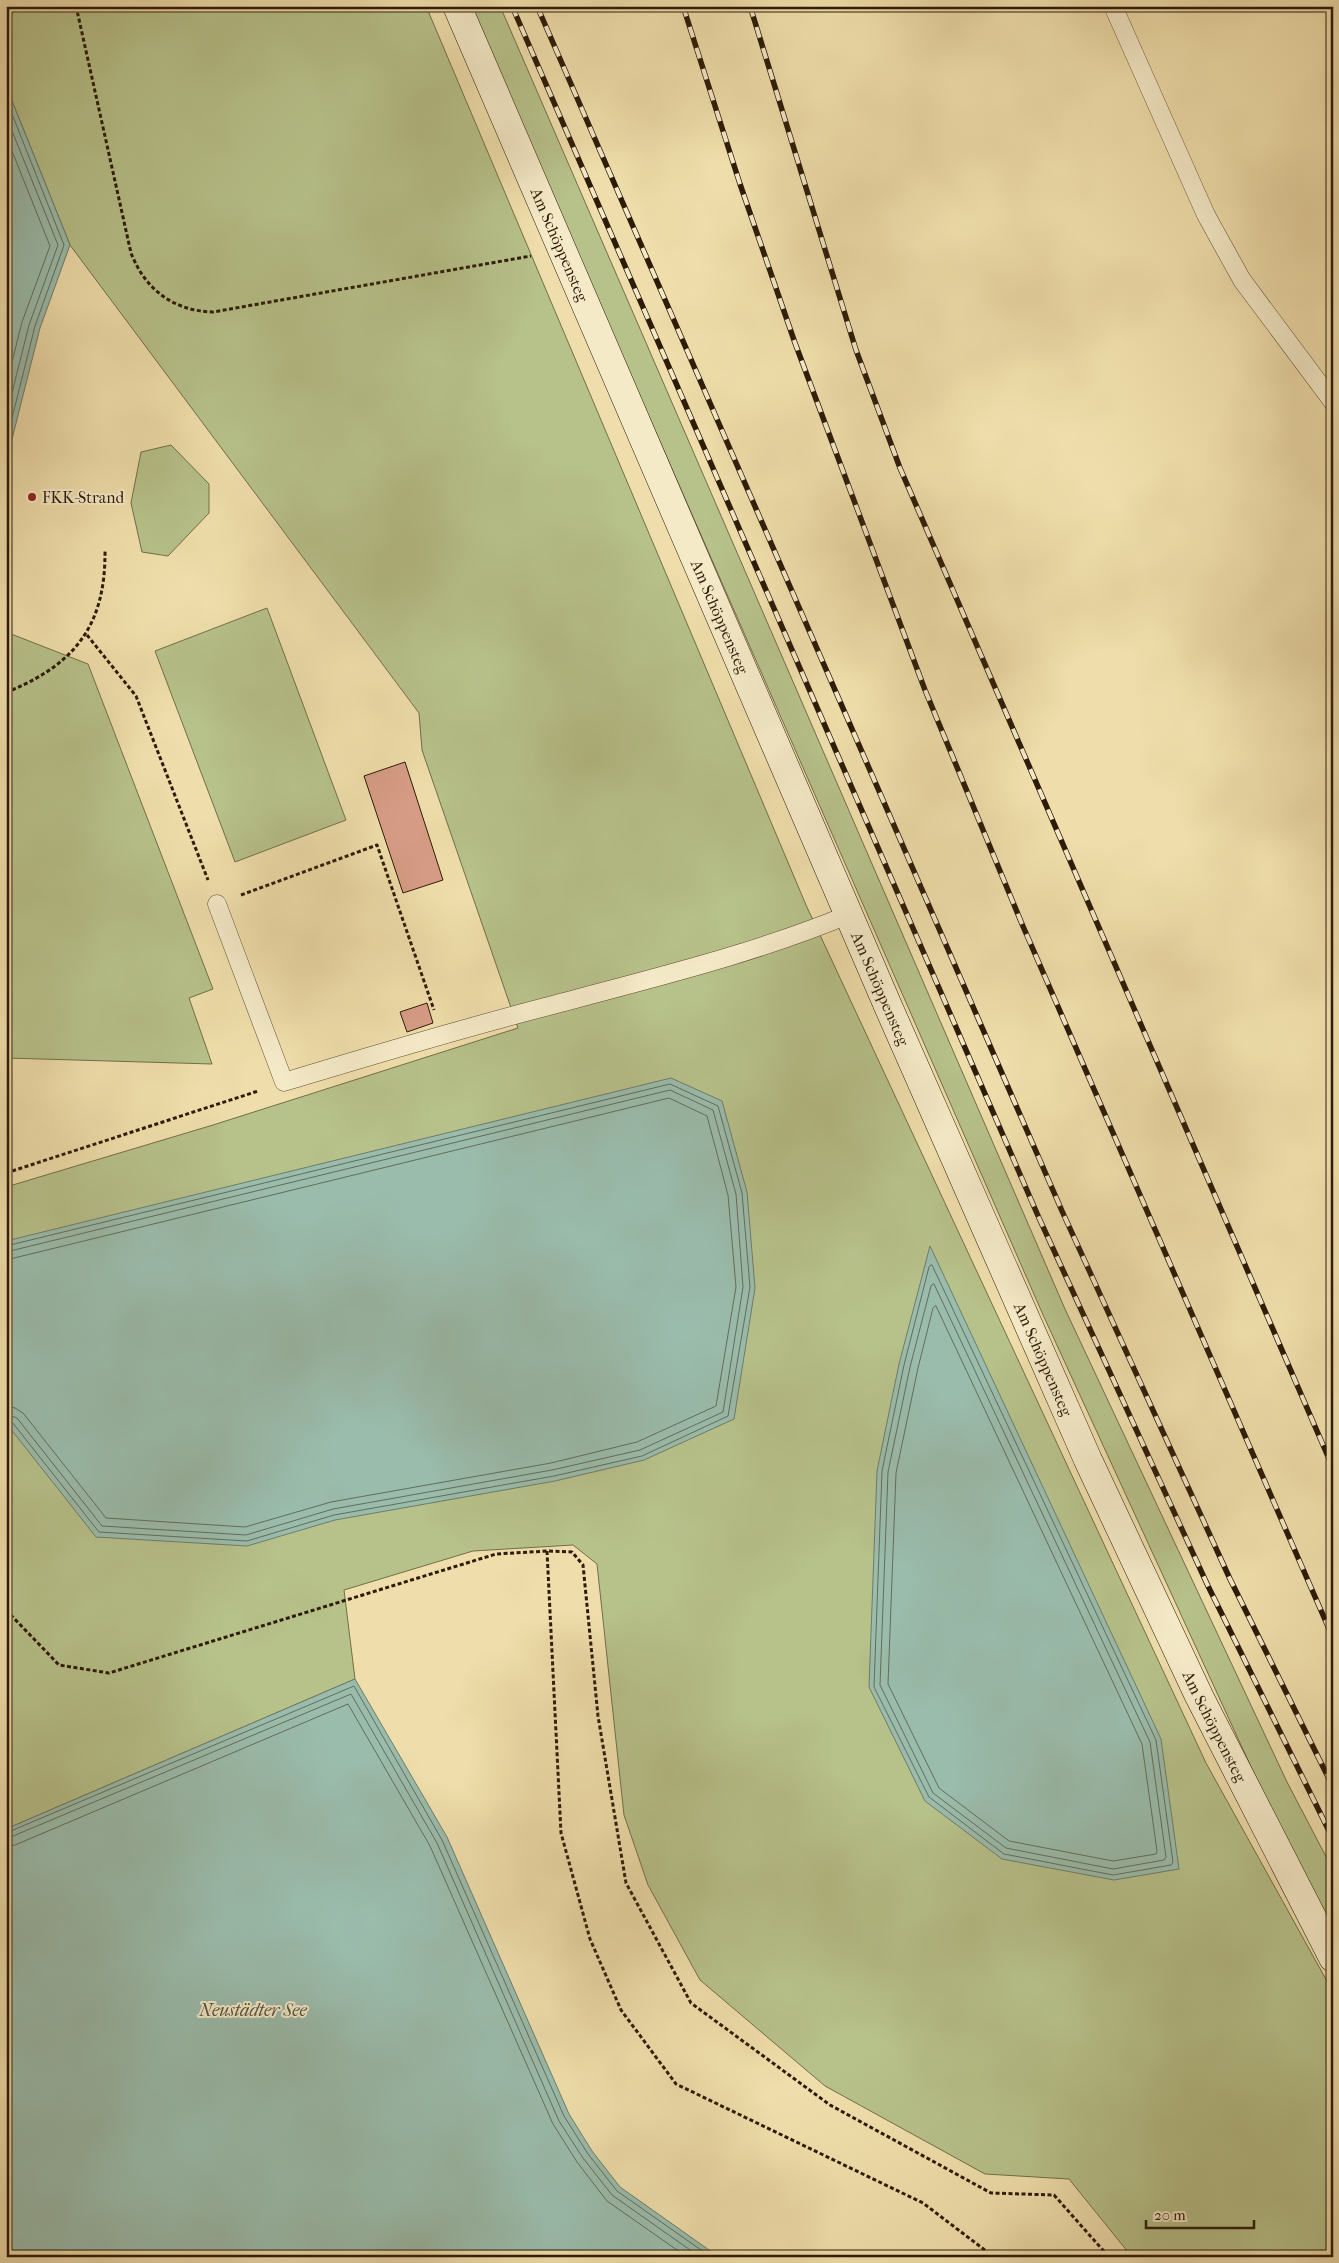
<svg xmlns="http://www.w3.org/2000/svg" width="1339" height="2263" viewBox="0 0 1339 2263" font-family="'IM FELL French Canon',serif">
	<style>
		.green { fill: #b7c18a; stroke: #726e49 }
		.water { fill: #9abcac; stroke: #6e7c6a }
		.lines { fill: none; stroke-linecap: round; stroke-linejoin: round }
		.shore { stroke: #646c5a; stroke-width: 1 }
		.building { fill: #d89d87; stroke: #2d1b08 }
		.lane-casing { stroke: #5e4c31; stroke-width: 19 }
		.secondary-casing { stroke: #2d1b08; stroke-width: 29 }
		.path { stroke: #2d1b08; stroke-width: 3; stroke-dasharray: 4 2.5; stroke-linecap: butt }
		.lane { stroke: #f5eac8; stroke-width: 18 }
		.secondary { stroke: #f5eac8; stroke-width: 28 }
		.rail-casing { stroke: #2d1b08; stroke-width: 5.5 }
		.rail { stroke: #f5eac8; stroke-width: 4; stroke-dasharray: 11; stroke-linecap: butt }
		.poi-dot { fill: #8f2418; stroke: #f5eac8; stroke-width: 2 }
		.labels { text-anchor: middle; stroke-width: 4; stroke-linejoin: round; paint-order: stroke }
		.street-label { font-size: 16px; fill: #2d1b08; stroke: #f5eac8 }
		.poi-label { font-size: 16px; fill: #2d1b08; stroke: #f5eac8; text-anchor: start }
		.water-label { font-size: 18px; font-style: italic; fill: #535341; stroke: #f5eac8 }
	</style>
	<rect width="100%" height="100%" fill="#efdeab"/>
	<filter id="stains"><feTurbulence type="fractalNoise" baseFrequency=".004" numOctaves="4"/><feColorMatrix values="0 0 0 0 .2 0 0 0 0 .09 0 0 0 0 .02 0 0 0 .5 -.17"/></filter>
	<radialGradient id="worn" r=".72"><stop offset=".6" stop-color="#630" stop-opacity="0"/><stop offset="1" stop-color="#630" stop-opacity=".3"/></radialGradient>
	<g class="green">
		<polygon points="6,6 426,6 806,905 1206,1763 1333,1992 1333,2257 1132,2257 1069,2179 985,2174 825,2086 700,1980 648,1885 624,1815 597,1564 573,1545 473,1551 344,1590 355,1679 6,1829 6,1187 213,1125 518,1028 422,750 419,713 70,245 6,86"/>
		<polygon points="469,6 500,6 1065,1309 1287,1782 1333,1870 1333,1927 1264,1795 1044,1317"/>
		<polygon points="171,445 209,484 209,513 168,556 142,552 131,503 141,452"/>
		<polygon points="267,608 346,820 235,862 155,651"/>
		<polygon points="6,632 88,664 213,989 189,998 212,1064 6,1058"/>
	</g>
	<g class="water">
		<polygon points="6,86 70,245 40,328 6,463"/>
		<polygon points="671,1078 722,1101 747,1192 755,1288 734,1419 644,1460 555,1481 335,1520 247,1546 96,1537 6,1423 6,1241"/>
		<polygon points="930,1246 1161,1739 1179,1869 1114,1880 1002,1859 925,1801 869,1687 877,1471 899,1364"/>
		<polygon points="355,1679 447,1837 569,2114 592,2151 620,2187 719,2257 6,2257 6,1829"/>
	</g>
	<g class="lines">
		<g class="shore">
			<polyline points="6,99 64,245 35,326 6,442"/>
			<polyline points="6,116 58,245 29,325 6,417"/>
			<polyline points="6,136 50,246 22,322 6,386"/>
			<polyline points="6,1246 670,1084 718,1106 742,1193 750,1287 728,1416 642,1456 554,1476 334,1515 247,1541 99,1532 12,1422 6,1420"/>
			<polyline points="6,1252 670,1090 713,1110 736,1194 743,1287 723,1412 640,1450 552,1470 333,1509 246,1535 102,1526 17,1418 6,1414"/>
			<polyline points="6,1260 669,1098 707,1116 728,1195 736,1287 716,1406 637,1442 551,1463 331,1502 245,1527 106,1518 23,1413 15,1408 6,1406"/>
			<polygon points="932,1265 1156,1740 1173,1862 1171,1865 1113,1875 1004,1854 929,1797 874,1687 882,1471 904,1365 929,1267"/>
			<polygon points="934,1284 1150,1742 1166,1857 1164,1860 1113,1869 1006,1848 933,1793 880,1685 888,1472 910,1367 931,1286"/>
			<polygon points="936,1306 1142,1744 1157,1851 1156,1854 1113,1861 1009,1841 939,1788 888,1684 896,1473 918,1368 933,1308"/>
			<polyline points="6,1833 354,1686 442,1840 564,2116 588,2154 617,2191 711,2257"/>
			<polyline points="6,1839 351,1694 437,1843 559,2121 583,2158 612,2195 700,2257"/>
			<polyline points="6,1847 15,1845 348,1704 430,1846 553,2124 577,2162 607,2201 687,2257"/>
		</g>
	</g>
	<g class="building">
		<polygon points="405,762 443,880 403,893 364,776"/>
		<polygon points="427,1003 433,1023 407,1032 400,1012"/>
	</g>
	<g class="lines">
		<defs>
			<g id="lane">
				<polyline points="1113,6 1206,215 1242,280 1333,402"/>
				<path d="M217 904 284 1082C373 1055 463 1028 553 1005 653 978 754 954 850 914"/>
			</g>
			<g id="secondary">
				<path id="s1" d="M457 6 888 1006 1088 1460 1199 1696 1333 1958"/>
			</g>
		</defs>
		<use href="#lane" class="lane-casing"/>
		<use href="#secondary" class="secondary-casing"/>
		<g class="path">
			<path d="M76 6 131 253C145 289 173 311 213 312L531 256"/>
			<polyline points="87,635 136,696 208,880"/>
			<path d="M12 690C78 662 106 622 105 549"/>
			<polyline points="241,895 377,845 434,1010"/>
			<polyline points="6,1173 258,1091"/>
			<polyline points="547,1551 561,1833 590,1939 621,2010 676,2084 923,2203 994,2257"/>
			<polyline points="6,1610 59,1665 109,1673 496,1554 547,1551 572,1552 583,1565 598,1716 626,1883 691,2003 830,2105 991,2193 1054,2195 1109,2257"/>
			<polyline points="6,1655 10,1617"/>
		</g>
		<use href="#lane" class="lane"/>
		<use href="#secondary" class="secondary"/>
		<defs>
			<g id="rail">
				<polyline points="512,6 1039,1218 1208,1586 1333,1839"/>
				<polyline points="537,6 1062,1211 1230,1579 1333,1787"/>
				<polyline points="683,6 740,184 795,343 925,690 1022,924 1333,1638"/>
				<polyline points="750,6 856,350 900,468 1333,1468"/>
			</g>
		</defs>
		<use href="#rail" class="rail-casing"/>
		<use href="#rail" class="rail"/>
	</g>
	<circle class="poi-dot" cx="32" cy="497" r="5"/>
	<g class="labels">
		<g class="street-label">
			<text dy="6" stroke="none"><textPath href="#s1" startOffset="260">Am Schöppensteg</textPath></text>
			<text dy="6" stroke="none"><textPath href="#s1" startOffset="665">Am Schöppensteg</textPath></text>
			<text dy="6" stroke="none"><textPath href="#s1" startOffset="1070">Am Schöppensteg</textPath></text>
			<text dy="6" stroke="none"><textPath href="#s1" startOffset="1475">Am Schöppensteg</textPath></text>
			<text dy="6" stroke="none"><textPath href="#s1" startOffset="1880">Am Schöppensteg</textPath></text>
		</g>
		<g class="poi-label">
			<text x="42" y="503">FKK-Strand</text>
		</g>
		<g class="water-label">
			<text x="253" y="2016">Neustädter See</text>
		</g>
	</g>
	<rect width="1339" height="2263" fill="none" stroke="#efdeab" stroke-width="25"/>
	<rect x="8" y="8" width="1324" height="2248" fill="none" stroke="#2d1b08" stroke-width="2.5"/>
	<rect x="12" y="12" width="1314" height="2238" fill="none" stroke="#2d1b08"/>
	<path d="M1146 2220v8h108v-8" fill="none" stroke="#2d1b08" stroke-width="2.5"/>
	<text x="1154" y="2220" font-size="15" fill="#2d1b08" stroke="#f5eac8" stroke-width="4" paint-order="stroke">20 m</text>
	<rect width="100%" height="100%" filter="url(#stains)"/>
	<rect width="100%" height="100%" fill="url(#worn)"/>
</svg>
